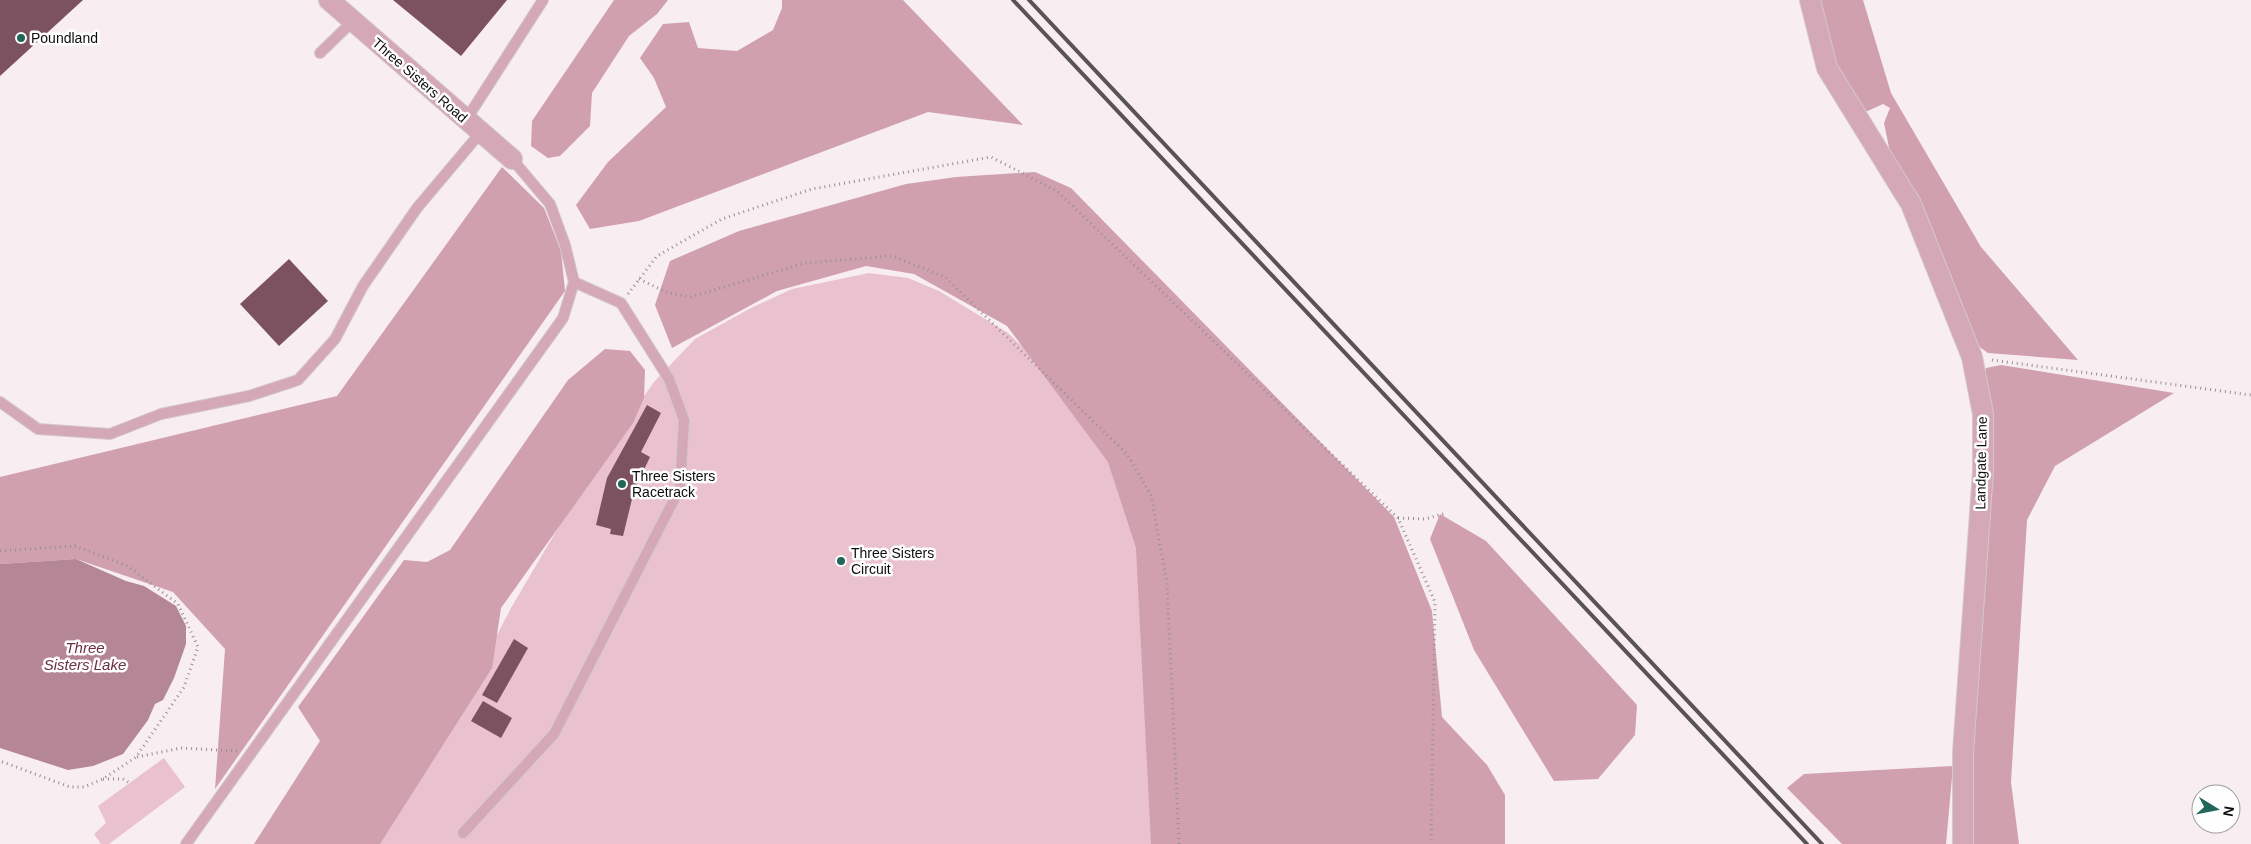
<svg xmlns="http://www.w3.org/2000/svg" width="2251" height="844" viewBox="0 0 2251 844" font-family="Arial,sans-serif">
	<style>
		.green { fill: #eac1ce }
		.forest { fill: #d0a0af }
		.water { fill: #b58695 }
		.building { fill: #7c5160 }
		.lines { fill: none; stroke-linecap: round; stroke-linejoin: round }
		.service-casing { stroke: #d3c9cd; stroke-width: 12 }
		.minor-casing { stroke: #d3c9cd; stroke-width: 22 }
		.path { stroke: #979092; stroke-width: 3; stroke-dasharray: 1 4; stroke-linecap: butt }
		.service { stroke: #d4a8b6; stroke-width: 10 }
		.minor { stroke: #d4a8b6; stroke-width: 20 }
		.rail { stroke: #585355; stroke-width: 4 }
		.poi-dot { fill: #216659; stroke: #fefefe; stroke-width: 2 }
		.labels { text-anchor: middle; stroke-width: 5; stroke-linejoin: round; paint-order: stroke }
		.poi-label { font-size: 14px; fill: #0f0c0d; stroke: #fefefe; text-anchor: start }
		.street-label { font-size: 14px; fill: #0f0c0d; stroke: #fefefe }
		.water-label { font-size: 15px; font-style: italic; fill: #6b2e46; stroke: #fefefe }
	</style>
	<rect width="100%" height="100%" fill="#f8edf1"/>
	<g class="green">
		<polygon points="869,273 908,278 939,291 1008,333 1040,363 1117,470 1140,538 1159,844 373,844 470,687 511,608 592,470 654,382 695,339 751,308 792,289"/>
		<polygon points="164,758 185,787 109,844 101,844 94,834 106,823 98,806"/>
	</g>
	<g class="forest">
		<polygon points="614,0 668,0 657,14 629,36 592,93 590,126 560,156 548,158 531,146 532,121"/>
		<polygon points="782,0 903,0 1023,125 928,112 639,221 590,229 576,205 608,162 666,107 654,78 640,58 663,24 689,22 698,48 737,51 773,30 782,8"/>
		<polygon points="1814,0 1863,0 1891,93 1981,247 2078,360 1988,353 1974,343 1891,157 1884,123 1890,108 1883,104 1861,114 1831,70"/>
		<polygon points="502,167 544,208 561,251 565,291 215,789 225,649 173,592 76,559 0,564 0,477 337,396"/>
		<polygon points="1035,172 1071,188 1394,517 1432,611 1442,717 1487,765 1505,795 1505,844 1151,844 1136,548 1108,462 1007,326 914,274 866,266 777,291 672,348 655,305 670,261 739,231 906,184 956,177"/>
		<polygon points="605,349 630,351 645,370 644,398 633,423 501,608 492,668 380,844 254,844 320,741 298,707 404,560 427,562 450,550 568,380"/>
		<polygon points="2001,365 2174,393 2055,466 2027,520 2011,782 2019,844 1973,844 1970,766 1983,379 1986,368"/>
		<polygon points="1440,514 1486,541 1637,705 1635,735 1598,779 1554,781 1474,650 1430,539"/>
		<polygon points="1953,766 1946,844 1842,844 1787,788 1804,774"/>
	</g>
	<polygon class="water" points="76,559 126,581 144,586 176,606 186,626 186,644 174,678 163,700 155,704 148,720 123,754 93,766 68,770 0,748 0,564"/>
	<g class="building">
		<polygon points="0,0 83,0 0,76"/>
		<polygon points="393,0 507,0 461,56"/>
		<polygon points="289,259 328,301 279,346 240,304"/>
		<polygon points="647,405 661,413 641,452 650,457 634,491 623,536 610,534 611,529 596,525 607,478"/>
		<polygon points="514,639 528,648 497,703 482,695"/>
		<polygon points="483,701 512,718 501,738 471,721"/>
	</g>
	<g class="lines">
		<defs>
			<g id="service">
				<polyline points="320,53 353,21"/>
				<polyline points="466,120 543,0"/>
				<polyline points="0,402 38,429 110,434 161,414 249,396 298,380 335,339 363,286 417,208 481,132"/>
				<polyline points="463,833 554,734 680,488 684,420 669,379 621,303 574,282"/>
				<polyline points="186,844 563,318 574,282 565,245 550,204 512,159"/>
			</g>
			<g id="minor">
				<polyline points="329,0 512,159"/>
				<polyline points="1810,0 1827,68 1911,204 1972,357 1983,414 1983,471 1963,752 1963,844"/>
			</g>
		</defs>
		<use href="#service" class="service-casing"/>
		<use href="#minor" class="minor-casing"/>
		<g class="path">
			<polyline points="639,279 668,293 691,297 805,263 892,256 945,277 1127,454 1151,495 1167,584 1179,844"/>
			<polyline points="628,294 657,256 722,219 812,189 991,157 1057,191 1398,518 1435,602 1431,844"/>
			<polyline points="1992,360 2251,395"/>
			<polyline points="1398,518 1425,519 1447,513"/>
			<polyline points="0,551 75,546 126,565 178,604 198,647 184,687 136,757 103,779 84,787 70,787 0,761"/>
			<polyline points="137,757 181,748 237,751"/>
			<polyline points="103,779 123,779 130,783"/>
		</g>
		<use href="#service" class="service"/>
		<use href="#minor" class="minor"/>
		<g class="rail">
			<polyline points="1013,0 1807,844"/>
			<polyline points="1029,0 1822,844"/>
		</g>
	</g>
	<g class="poi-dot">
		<circle cx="21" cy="38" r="5"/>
		<circle cx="622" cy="484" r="5"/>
		<circle cx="841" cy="561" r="5"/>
	</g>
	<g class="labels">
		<g class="poi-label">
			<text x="31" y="43">Poundland</text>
			<text x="632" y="481">Three Sisters<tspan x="632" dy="16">Racetrack</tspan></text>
			<text x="851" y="558">Three Sisters<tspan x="851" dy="16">Circuit</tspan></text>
		</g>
		<g class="street-label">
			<text transform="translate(420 80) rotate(41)" y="5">Three Sisters Road</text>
			<text transform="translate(1981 463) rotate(-89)" y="5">Landgate Lane</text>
		</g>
		<g class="water-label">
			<text x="85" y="653">Three<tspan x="85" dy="17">Sisters Lake</tspan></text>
		</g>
	</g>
	<g transform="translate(2216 809) rotate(100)"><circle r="24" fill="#fefefe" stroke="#9e9d9e"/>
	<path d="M0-4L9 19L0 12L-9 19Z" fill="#216659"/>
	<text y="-8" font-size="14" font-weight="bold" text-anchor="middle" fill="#0f0c0d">N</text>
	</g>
</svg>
